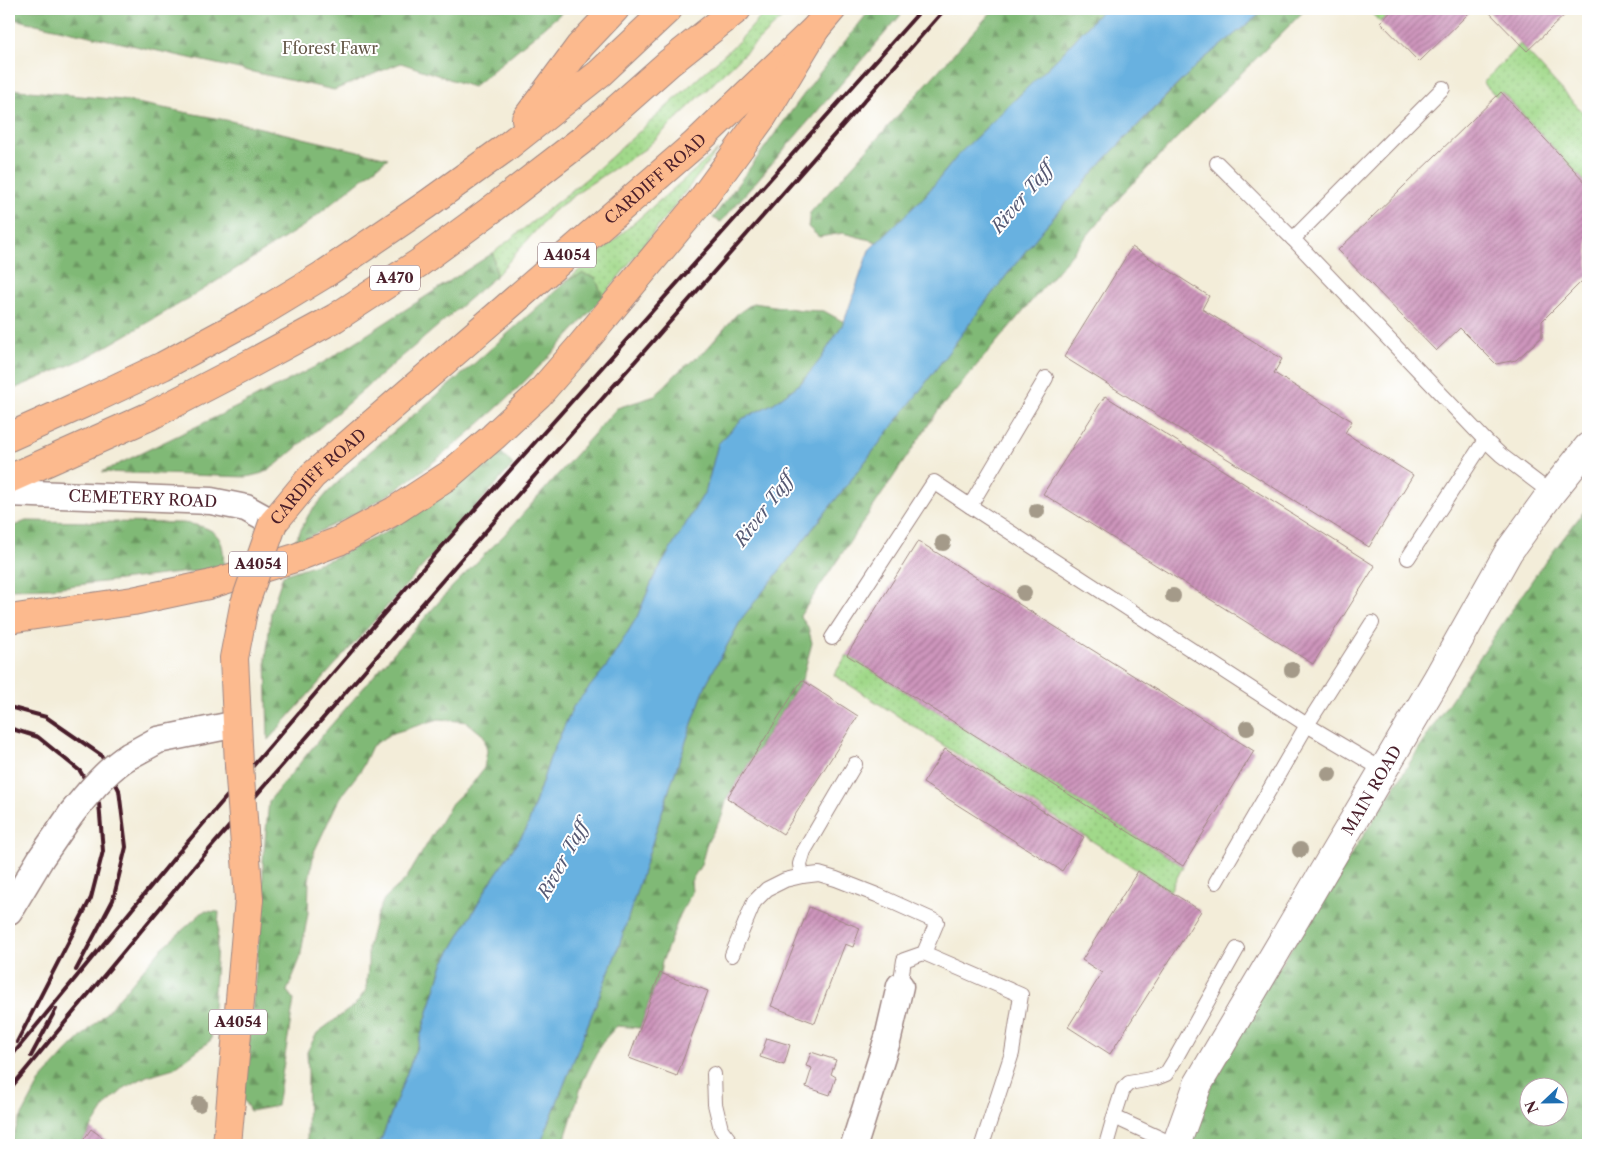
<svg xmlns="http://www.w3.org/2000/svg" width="1597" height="1154" viewBox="0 0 1597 1154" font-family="'Libre Caslon Text',serif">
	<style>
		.grass { fill: url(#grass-dots); stroke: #767c5a }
		.forest { fill: url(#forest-firs); stroke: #656c50; fill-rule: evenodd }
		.water { fill: #68b1e0; stroke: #596886 }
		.building { fill: url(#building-hatch) }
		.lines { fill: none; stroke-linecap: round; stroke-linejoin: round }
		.service-casing { stroke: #9e8682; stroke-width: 16 }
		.minor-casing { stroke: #9e8682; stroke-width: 29 }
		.tertiary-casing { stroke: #9e8682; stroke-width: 30 }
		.primary-casing { stroke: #9e8682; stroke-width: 30 }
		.trunk-casing { stroke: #9e8682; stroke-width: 30 }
		.service { stroke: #fff; stroke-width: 14 }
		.minor { stroke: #fff; stroke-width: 26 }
		.tertiary { stroke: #fff; stroke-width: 28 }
		.primary { stroke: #fcba8e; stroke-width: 28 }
		.trunk { stroke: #fcba8e; stroke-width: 28 }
		.rail { stroke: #4a1f2b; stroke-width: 4 }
		.minor-bridge-casing { stroke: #9e8682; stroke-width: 29; stroke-linecap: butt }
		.primary-bridge-casing { stroke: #9e8682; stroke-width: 30; stroke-linecap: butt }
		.minor-bridge { stroke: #fff; stroke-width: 26 }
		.primary-bridge { stroke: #fcba8e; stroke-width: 28 }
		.tree { fill: #a49a89 }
		.labels { text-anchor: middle; stroke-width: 4; stroke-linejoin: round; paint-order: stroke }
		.shield { fill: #fff; stroke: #80626b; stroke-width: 1 }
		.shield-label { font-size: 15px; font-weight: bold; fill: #4a1f2b }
		.park-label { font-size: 16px; fill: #645748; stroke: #fff }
		.street-label { font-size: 16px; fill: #4a1f2b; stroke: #fff }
		.water-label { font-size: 18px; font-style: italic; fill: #565973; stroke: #fff }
	</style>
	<defs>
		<pattern id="grass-dots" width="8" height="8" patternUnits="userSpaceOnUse" patternTransform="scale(1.25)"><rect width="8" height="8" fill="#a1d98a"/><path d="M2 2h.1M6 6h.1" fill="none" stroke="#8cba77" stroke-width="1.8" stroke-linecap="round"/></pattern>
		<pattern id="forest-firs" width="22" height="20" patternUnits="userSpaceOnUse" patternTransform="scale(1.25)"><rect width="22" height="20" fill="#80b976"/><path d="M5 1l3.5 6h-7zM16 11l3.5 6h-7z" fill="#6b9661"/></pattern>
		<pattern id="building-hatch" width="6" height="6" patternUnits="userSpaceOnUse" patternTransform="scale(1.25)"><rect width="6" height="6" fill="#cd95bc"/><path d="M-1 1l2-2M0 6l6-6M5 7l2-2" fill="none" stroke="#a87999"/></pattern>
	</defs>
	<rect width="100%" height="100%" fill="#fff"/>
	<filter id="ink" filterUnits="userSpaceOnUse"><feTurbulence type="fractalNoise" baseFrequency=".02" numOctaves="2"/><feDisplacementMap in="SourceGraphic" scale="10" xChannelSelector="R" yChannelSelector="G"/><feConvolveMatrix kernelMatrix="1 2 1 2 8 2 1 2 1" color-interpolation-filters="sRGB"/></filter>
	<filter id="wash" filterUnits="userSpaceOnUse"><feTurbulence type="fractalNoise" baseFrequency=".0096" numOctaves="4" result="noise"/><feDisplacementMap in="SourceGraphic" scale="20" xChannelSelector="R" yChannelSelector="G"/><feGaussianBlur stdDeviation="1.12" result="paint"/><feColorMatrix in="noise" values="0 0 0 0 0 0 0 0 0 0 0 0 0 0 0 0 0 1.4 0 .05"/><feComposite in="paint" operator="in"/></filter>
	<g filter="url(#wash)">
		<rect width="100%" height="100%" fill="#f3edd9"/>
		<g class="grass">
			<polygon points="768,9 791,9 645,149 590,184 552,212 496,276 493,253 591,175 630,140 739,41"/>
			<polygon points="1367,9 1394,9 1380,22"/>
			<polygon points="1520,44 1588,118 1588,185 1502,92 1497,97 1483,83"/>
			<polygon points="718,150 603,297 595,277 569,279"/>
			<polygon points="847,655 1183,866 1170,891 834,675"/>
		</g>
		<g class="forest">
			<polygon points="9,9 566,9 473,87 401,63 334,90 9,18"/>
			<polygon points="871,9 906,9 721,222 713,218 818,75"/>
			<polygon points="994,9 1103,9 1061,55 960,153 925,196 878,242 843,233 819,237 808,227 810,213"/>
			<polygon points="1266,9 1306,9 1200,114 1121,196 937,412 800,616 808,627 812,643 802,680 727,798 722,816 707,843 701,865 691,881 692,892 680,915 662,962 660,973 640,1028 617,1026 602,1042 583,1081 563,1145 540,1145 619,946 670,787 706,684 742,618 840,494 919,392 987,300 1043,229 1107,157 1200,62"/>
			<polygon points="9,89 121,100 231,121 388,158 305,225 193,296 88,357 9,391"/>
			<polygon points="493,253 496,276 276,465 263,473 247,477 102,472 241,405 326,361"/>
			<path d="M582 274 595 277 603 297C542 368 474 435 397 489 365 511 327 527 293 545L309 514 329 491 367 454 467 370 569 279Z"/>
			<polygon points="753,303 802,310 824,311 844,322 820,360 801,383 774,403 742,419 718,444 706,490 654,577 637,617 607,666 573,707 550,758 527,828 488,886 443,964 418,1044 379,1145 307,1145 308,1072 307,1052 317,1033 355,1005 366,990 368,966 368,947 376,917 384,899 406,879 452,803 472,784 484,768 487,751 484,736 467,722 439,719 390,734 372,746 361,770 340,797 314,852 309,880 308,913 300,959 287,991 294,1000 277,1106 250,1111 243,1099 263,901 263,861 269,801 326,731 405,640 453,586 505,534 617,408 655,396 678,372 706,350 736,315"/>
			<polygon points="501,452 513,465 268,740 266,659 271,612 283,575 331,559 384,533 444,490"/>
			<path d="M1588 506V1145H1187L1206 1096 1262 994 1441 714 1539 570ZM1530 1086H1560V1116H1530Z"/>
			<path d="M26 521 183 523C215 527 226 535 223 568L51 588 9 589V528Z"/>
			<polygon points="204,911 219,912 211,1040 174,1068 147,1076 126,1087 106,1105 80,1145 10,1145 18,1123 41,1080 67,1051 105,1014 160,950"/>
		</g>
		<polygon class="water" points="1103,9 1266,9 1200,62 1160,102 1107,157 1043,229 987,300 919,392 840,494 742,618 706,684 670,787 619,946 540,1145 379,1145 418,1044 443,964 488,886 527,828 550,758 573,707 607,666 637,617 654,577 706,490 718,444 742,419 774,403 801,383 820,360 844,322 869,250 925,196 960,153 1061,55"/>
		<g id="blocks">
			<g class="building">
				<polygon points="1394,9 1467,9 1470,12 1419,62 1380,22"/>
				<polygon points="1486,9 1571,9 1527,51"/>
				<polygon points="1501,92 1588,185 1588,275 1542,321 1542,337 1516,360 1496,364 1460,328 1436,351 1338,250"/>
				<polygon points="1132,247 1209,296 1202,309 1282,359 1274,373 1352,421 1345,433 1413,475 1369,547 1064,357"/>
				<polygon points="1105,396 1375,566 1313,664 1043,494"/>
				<polygon points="918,541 1254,751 1183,866 847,655"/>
				<polygon points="802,680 858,716 783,834 727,798"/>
				<polygon points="945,749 1084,837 1062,871 923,783"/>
				<polygon points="1138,871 1201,911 1110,1054 1068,1027 1102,973 1082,960"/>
				<polygon points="809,907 860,928 853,947 845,944 815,1023 771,1006"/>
				<polygon points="660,973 708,991 677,1076 629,1058"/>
				<polygon points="767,1038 790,1045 784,1065 760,1057"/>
				<polygon points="811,1052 836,1060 831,1074 836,1077 830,1095 806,1087 812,1068 806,1066"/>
				<polygon points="91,1129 113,1145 80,1145"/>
			</g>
		</g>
	</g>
	<g filter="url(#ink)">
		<use href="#blocks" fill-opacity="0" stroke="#9e8682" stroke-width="1"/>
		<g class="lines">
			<defs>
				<g id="service">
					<polyline points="1217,163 1293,239 1485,440 1501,455 1551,493"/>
					<polyline points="1293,239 1443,88"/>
					<polyline points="1046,378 970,506 1307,725 1383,770"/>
					<polyline points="1408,558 1485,440"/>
					<polyline points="832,638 934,482 970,506"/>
					<polyline points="802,876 800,864 804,851 855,764"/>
					<polyline points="1216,882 1307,725 1372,623"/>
					<polyline points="924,953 1021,995 1012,1053 982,1145"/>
					<polyline points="732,955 754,902 767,889 785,880 802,876 819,874 836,879 877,895 937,922 924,953 904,960 900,986"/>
					<polyline points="714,1074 715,1104 721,1129 733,1145"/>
					<polyline points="1106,1145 1114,1117"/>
					<polyline points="1175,1145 1114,1117 1123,1089 1129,1083 1156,1078 1166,1074 1174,1061 1237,949"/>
				</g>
				<g id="minor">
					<path id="s1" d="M9 493 211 501 246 508 273 523"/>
					<polyline points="129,756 158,740 237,724"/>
					<polyline points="9,911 41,858 72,813"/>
					<polyline points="854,1145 888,1038 900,986"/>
				</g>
				<g id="tertiary">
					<path id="s2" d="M1176 1145 1198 1084 1437 679 1509 551 1551 493 1588 447"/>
				</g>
				<g id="primary">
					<path id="s3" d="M273 523 312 476 695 144 816 28 832 9"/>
					<polyline points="239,765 234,658 244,606"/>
					<polyline points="227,1145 249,899"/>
				</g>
				<g id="trunk">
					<polyline points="526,119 580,46 615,9"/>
					<polyline points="9,437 85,403 163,366 252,318 323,275 426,205 504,149 600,73 668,9"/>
					<polyline points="9,479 150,416 252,363 335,318 419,263 487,213 582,140 669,63 737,9"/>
					<polyline points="9,619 133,601 208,585 295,558 339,541 394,511 449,475 493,437 539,394 579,348 701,201 763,116 816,28"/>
				</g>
			</defs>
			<use href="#service" class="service-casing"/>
			<use href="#minor" class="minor-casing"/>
			<use href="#tertiary" class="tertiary-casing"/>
			<use href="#primary" class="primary-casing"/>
			<use href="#trunk" class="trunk-casing"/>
			<use href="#service" class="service"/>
			<use href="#minor" class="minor"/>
			<use href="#tertiary" class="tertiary"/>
			<use href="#primary" class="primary"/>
			<use href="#trunk" class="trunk"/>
			<g class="rail">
				<polyline points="9,707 46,717 101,755 119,790 126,847 113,900 76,970"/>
				<polyline points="9,728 38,737 80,771 99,803 103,851 91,898 17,1042"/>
				<polyline points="31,1056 56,1009"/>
				<polyline points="9,1059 179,852 438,551 922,9"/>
				<polyline points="9,1090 194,867 456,565 945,9"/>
			</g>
			<defs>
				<path id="minor-bridge" d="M72 813C86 795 110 767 129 756"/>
				<g id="primary-bridge">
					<polyline points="244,606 273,523"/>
					<polyline points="239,765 249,899"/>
				</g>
			</defs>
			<use href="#minor-bridge" class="minor-bridge-casing"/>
			<use href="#primary-bridge" class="primary-bridge-casing"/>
			<use href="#minor-bridge" class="minor-bridge"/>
			<use href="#primary-bridge" class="primary-bridge"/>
		</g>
		<g class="tree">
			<circle cx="1037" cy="511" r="8"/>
			<circle cx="943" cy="543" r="8"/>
			<circle cx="1024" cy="593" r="8"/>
			<circle cx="1173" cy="596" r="8"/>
			<circle cx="1292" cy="670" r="8"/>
			<circle cx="1247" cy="728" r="8"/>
			<circle cx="1329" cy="774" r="8"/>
			<circle cx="1300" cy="850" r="8"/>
			<circle cx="199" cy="1104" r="8"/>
		</g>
	</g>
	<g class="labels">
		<g class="shield">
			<rect x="538" y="242.5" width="58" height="25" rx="4"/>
			<rect x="370" y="265.5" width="50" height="25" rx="4"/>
			<rect x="229" y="551.5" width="58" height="25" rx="4"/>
			<rect x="209" y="1009.5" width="58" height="25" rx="4"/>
		</g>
		<g class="shield-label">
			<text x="567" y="260">A4054</text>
			<text x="395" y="283">A470</text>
			<text x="258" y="569">A4054</text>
			<text x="238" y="1027">A4054</text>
		</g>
		<g class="park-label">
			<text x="330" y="54">Fforest Fawr</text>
		</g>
		<g class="street-label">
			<text dy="6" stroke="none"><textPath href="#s3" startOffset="515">CARDIFF ROAD</textPath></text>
			<text dy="6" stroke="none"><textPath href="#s3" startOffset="65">CARDIFF ROAD</textPath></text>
			<text dy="6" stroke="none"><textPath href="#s1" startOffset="134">CEMETERY ROAD</textPath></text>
			<text dy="6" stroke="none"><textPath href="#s2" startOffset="406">MAIN ROAD</textPath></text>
		</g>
		<g class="water-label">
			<text transform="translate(1022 198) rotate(-50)" y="6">River Taff</text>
			<text transform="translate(764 510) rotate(-53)" y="6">River Taff</text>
			<text transform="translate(563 860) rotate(-61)" y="6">River Taff</text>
		</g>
	</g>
	<rect width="1597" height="1154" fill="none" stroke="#fff" stroke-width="30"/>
	<g transform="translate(1544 1102) rotate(248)"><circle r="24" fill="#ffffff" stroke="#b7a5aa"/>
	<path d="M0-4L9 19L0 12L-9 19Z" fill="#1f6fb2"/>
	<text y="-8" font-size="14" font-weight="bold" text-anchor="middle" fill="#4a1f2b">N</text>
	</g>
</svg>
